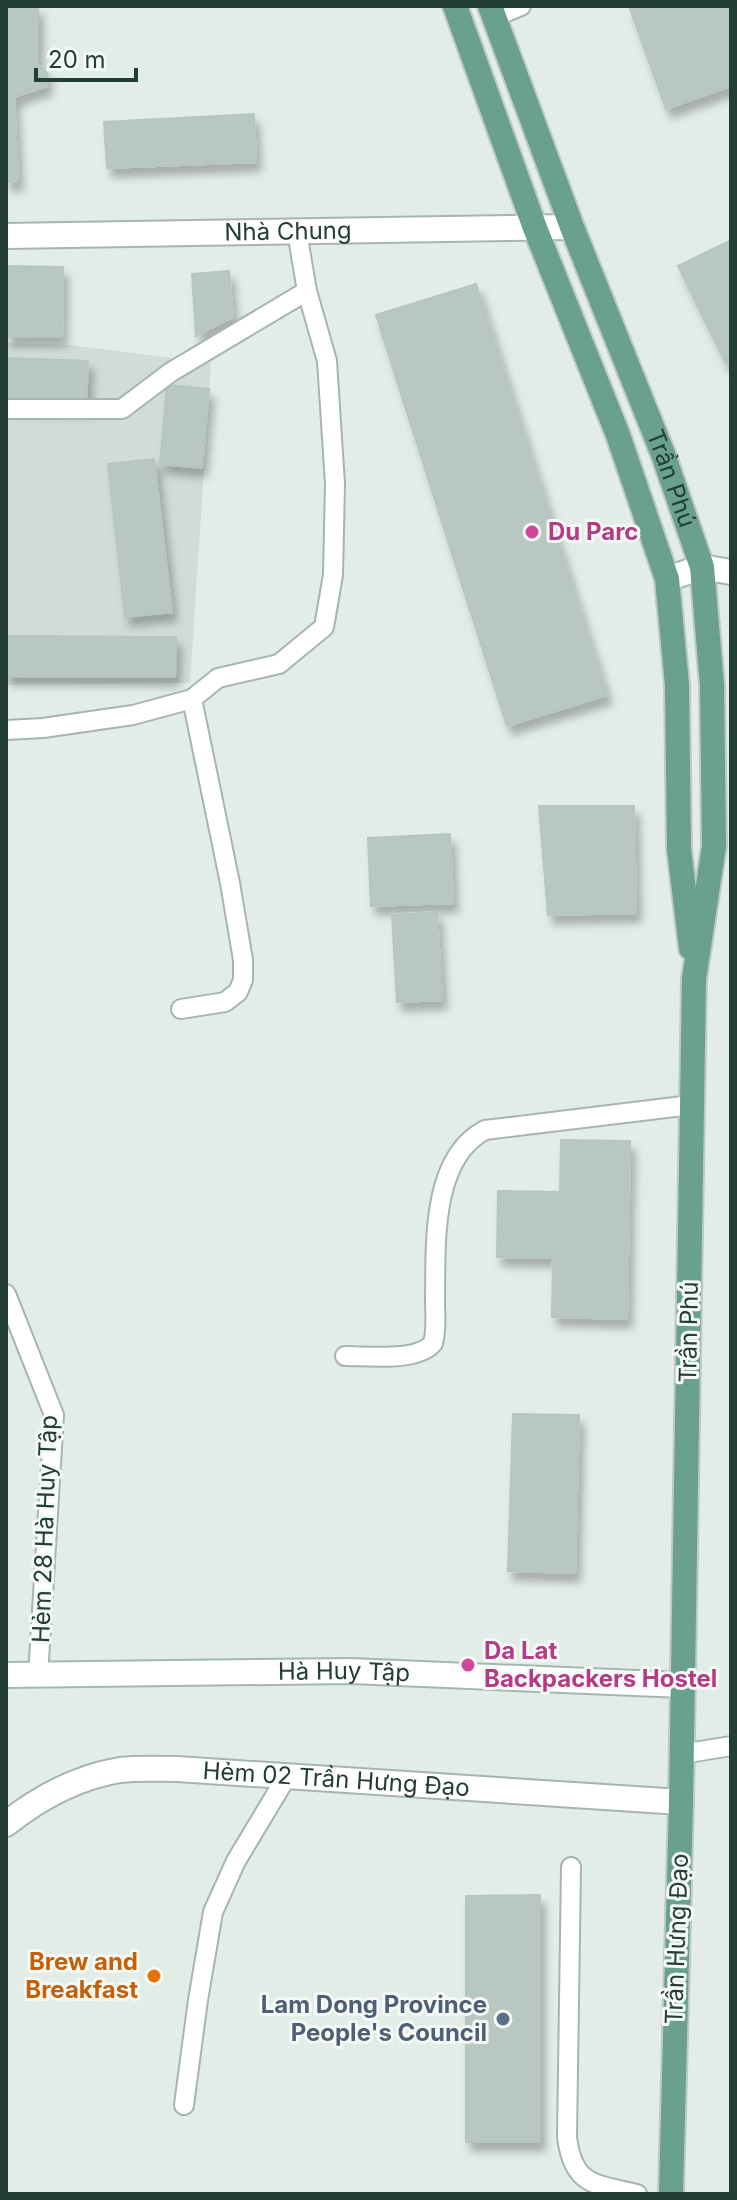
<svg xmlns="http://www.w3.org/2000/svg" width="737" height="2200" viewBox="0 0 737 2200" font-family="Inter,sans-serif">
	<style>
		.built { fill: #d1dcd6 }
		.building { fill: #b8c7c0; stroke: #b6c6be; stroke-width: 2; filter: url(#shadow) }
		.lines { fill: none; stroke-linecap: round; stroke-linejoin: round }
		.lane-casing { stroke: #a6b5ae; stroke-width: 22 }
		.street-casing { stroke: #a6b5ae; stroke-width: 28 }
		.secondary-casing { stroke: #a2b8ae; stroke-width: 28 }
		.primary-casing { stroke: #c1c9c6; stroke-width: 28 }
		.lane { stroke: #fff; stroke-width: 18 }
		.street { stroke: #fff; stroke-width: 24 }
		.secondary { stroke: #fff; stroke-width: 24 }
		.primary { stroke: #69a18e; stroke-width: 24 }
		.hotel-dot { fill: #d1479c; stroke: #f4f9f6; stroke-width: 3 }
		.food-dot { fill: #e8710a; stroke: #f4f9f6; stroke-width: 3 }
		.service-dot { fill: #5c6f8a; stroke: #f4f9f6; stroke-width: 3 }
		.labels { text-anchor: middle; stroke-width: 6; stroke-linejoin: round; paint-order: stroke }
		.street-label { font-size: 24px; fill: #233e34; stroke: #f4f9f6 }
		.hotel-label { font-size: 24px; font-weight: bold; fill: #b23c85; stroke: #f4f9f6; text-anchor: start }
		.food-label { font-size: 24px; font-weight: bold; fill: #c56008; stroke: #f4f9f6; text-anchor: end }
		.service-label { font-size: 24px; font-weight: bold; fill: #4e5e75; stroke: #f4f9f6; text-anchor: end }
	</style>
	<defs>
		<filter id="shadow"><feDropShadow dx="5" dy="9" stdDeviation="4" flood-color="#0004"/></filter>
	</defs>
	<rect width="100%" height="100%" fill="#e3ede8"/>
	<polygon class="built" points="6,343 70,345 211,363 190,683 6,685"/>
	<g class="building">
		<polygon points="6,6 38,6 38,65 47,73 47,86 14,97 6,97"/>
		<polygon points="629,6 731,6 731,86 666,109"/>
		<polygon points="6,97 14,97 18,182 6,182"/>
		<polygon points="254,114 256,162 107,168 104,122"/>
		<polygon points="731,240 731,361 726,363 678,266"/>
		<polygon points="6,266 63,267 62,337 6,337"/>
		<polygon points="229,271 233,317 196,336 192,274"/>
		<polygon points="476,284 607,695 507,726 376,315"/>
		<polygon points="6,358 88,361 86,407 6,404"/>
		<polygon points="167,385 209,389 202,468 160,464"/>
		<polygon points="154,459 172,612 125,617 108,464"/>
		<polygon points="6,636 176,637 175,677 6,676"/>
		<polygon points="539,806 634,806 636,913 548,915"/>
		<polygon points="450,834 453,903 371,906 368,838"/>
		<polygon points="437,912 442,1000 397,1002 392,915"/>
		<polygon points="561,1140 630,1141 627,1319 552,1317 553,1258 497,1257 498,1191 560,1192"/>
		<polygon points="513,1414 579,1415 575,1573 508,1571"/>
		<polygon points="540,1895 540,2142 466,2142 466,1896"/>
	</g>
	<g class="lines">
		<defs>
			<g id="lane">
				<polyline points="494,17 521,6"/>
				<polyline points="6,409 122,409 171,372 307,291"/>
				<polyline points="6,730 43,728 133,715 192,699 218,678 279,664 324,627 333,575 335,484 327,361 307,291 297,232"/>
				<polyline points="181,1009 225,1002 238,992 243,980 243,960 230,883 192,699"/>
				<polyline points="6,1294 54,1415 38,1676"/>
				<path d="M345 1356C368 1356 418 1362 433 1343 437 1329 435 1314 435 1300 436 1247 430 1159 485 1130L691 1105"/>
				<polyline points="682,1754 731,1746"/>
				<path d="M571 1867 567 2137C573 2186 595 2184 637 2194"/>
				<polyline points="184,2105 198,2000 213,1912 236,1861 287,1776"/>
			</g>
			<g id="street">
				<path id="s1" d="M6 236 572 227"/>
				<path id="s2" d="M6 1824C39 1798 77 1777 120 1770 138 1768 158 1769 177 1769L681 1802"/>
			</g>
			<g id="secondary">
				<polyline points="667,579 702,567 731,572"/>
				<path id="s3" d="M6 1675 351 1671 683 1685"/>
			</g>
			<g id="primary">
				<polyline points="455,6 535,228 618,435 667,579 677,685 679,849 691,948"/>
				<path id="s4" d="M490 6 572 227 663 454 702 567 712 685 714 846 694 979 681 1802 671 2194"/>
			</g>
		</defs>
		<use href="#lane" class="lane-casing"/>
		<use href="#street" class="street-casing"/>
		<use href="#secondary" class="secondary-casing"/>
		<use href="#primary" class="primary-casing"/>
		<use href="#lane" class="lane"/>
		<use href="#street" class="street"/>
		<use href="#secondary" class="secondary"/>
		<use href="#primary" class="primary"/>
	</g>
	<g class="hotel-dot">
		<circle cx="532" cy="532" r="8"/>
		<circle cx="468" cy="1665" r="8"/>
	</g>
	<circle class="food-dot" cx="154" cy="1976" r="8"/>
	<circle class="service-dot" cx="503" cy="2019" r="8"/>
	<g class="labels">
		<g class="street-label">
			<text dy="8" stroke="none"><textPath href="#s1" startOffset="282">Nhà Chung</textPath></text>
			<text dy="8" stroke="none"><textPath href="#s4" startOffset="506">Trần Phú</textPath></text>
			<text transform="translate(689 1332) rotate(-89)" y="8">Trần Phú</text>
			<text transform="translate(45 1529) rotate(-88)" y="8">Hẻm 28 Hà Huy Tập</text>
			<text dy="8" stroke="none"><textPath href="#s3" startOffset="338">Hà Huy Tập</textPath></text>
			<text dy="8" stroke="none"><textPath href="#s2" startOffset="344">Hẻm 02 Trần Hưng Đạo</textPath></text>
			<text transform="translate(677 1939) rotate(-88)" y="8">Trần Hưng Đạo</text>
		</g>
		<g class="hotel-label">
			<text x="548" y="540">Du Parc</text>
			<text x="484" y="1659">Da Lat<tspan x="484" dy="28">Backpackers Hostel</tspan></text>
		</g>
		<g class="food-label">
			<text x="138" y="1970">Brew and<tspan x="138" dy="28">Breakfast</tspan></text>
		</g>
		<g class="service-label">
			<text x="487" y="2013">Lam Dong Province<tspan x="487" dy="28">People's Council</tspan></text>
		</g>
	</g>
	<rect width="737" height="2200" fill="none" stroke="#233e34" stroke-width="16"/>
	<path d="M36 68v12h100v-12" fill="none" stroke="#233e34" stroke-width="4"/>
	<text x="48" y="68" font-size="24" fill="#233e34" stroke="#f4f9f6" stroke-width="6" paint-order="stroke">20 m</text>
</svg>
